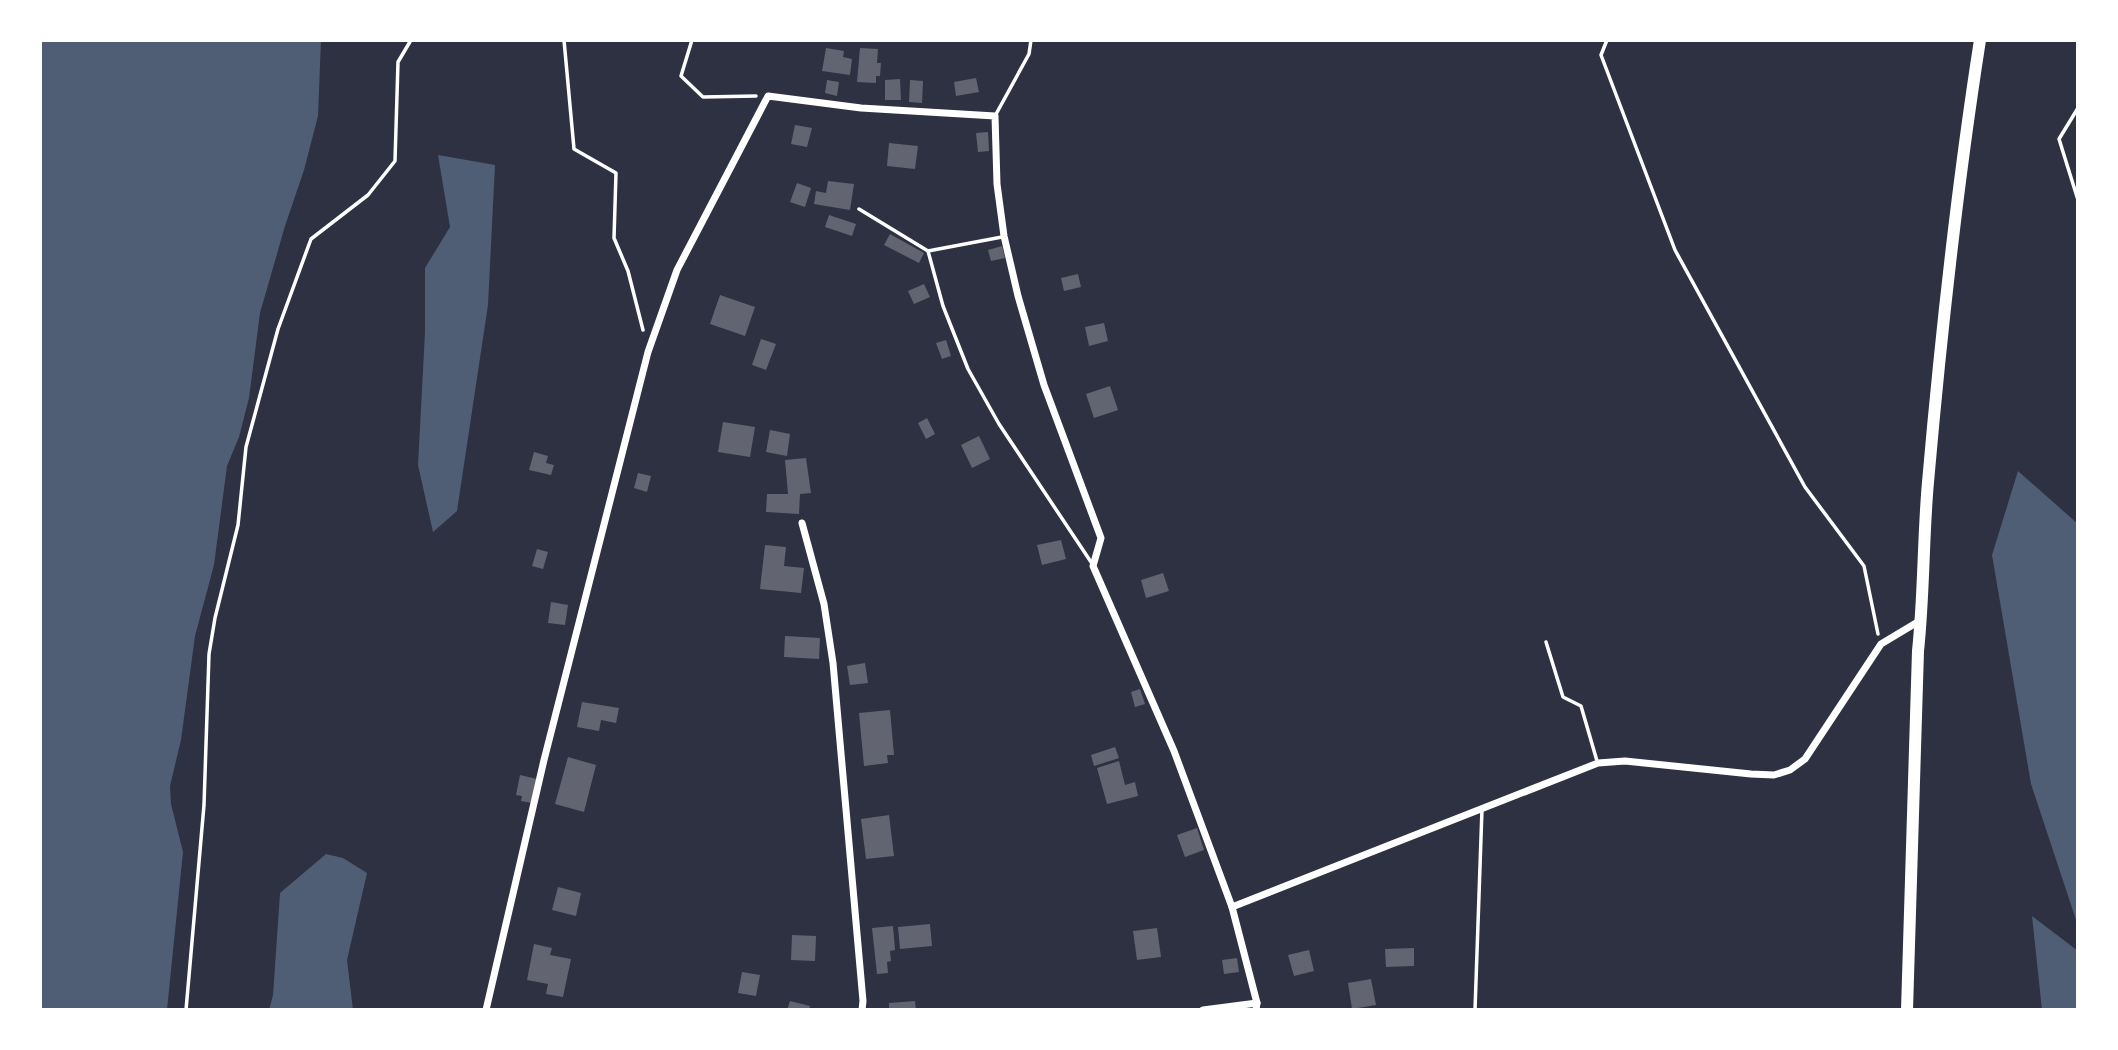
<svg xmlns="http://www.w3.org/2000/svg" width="2118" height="1050" viewBox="0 0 2118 1050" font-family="Inter,sans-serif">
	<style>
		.water { fill: #4f5d75 }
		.building { fill: #626471 }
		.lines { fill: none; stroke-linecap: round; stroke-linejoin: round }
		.path { stroke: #fff; stroke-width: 3.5 }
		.service { stroke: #fff; stroke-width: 3.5 }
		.minor { stroke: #fff; stroke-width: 7 }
		.primary { stroke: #fff; stroke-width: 12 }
	</style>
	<rect width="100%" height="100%" fill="#2d3142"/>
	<g class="water">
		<polygon points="40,40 321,40 318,116 304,170 285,226 260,313 249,398 239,437 227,466 214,565 195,636 181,740 170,786 171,804 183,852 167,1010 40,1010"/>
		<polygon points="438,155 495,165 488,305 457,511 433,532 418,465 425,332 425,268 450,227"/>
		<polygon points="2018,471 2078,524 2078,926 2031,784 1992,555"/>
		<polygon points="326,854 343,858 367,873 347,960 353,1010 269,1010 273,995 280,893"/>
		<polygon points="2032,916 2078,951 2078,1010 2042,1010"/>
	</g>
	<g class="building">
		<polygon points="826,48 844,51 843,57 852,59 850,75 822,71"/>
		<polygon points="860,48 878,49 877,63 881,63 880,76 876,76 876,83 857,82"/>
		<polygon points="976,78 979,92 956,96 954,82"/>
		<polygon points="900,79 901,100 885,100 885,80"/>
		<polygon points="827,80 839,82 837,96 825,93"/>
		<polygon points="910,80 923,81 922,103 909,102"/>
		<polygon points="795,125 812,128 807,147 791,144"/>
		<polygon points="988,132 989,151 978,152 976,133"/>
		<polygon points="889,143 918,146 915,169 887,166"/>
		<polygon points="828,181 854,184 850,210 814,204 816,191 826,193"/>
		<polygon points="797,183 811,188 805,207 790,202"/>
		<polygon points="829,215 856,224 852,236 825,227"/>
		<polygon points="890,234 924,253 919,263 884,245"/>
		<polygon points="1002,246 1005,258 991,261 988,250"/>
		<polygon points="1078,274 1081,287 1064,291 1061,278"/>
		<polygon points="924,284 930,297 914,304 908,291"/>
		<polygon points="720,295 755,307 745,336 710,324"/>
		<polygon points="1104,323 1108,341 1089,346 1085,327"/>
		<polygon points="761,339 776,344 766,370 752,365"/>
		<polygon points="946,340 951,356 942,359 936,343"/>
		<polygon points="1110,386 1118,410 1094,418 1086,394"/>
		<polygon points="927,418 935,434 926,439 918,423"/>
		<polygon points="723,422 755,427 750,457 718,452"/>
		<polygon points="770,430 790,434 787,456 766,452"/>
		<polygon points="979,436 990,459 972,468 961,445"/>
		<polygon points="534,452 548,456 546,463 554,465 551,475 529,470"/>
		<polygon points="806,458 811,493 800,494 799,514 766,512 767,494 788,494 785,460"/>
		<polygon points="638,473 651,476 647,492 634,488"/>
		<polygon points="1061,540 1066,559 1042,565 1037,545"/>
		<polygon points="765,545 786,547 784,566 804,568 801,593 760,589"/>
		<polygon points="537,549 548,552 543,569 532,566"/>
		<polygon points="1163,573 1169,591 1146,598 1141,580"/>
		<polygon points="551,602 568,605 565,625 548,623"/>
		<polygon points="785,636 820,638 819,659 784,657"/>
		<polygon points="865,663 868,683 850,685 847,666"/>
		<polygon points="1140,689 1145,704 1135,707 1131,692"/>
		<polygon points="582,702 619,708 616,723 601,720 599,731 577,727"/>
		<polygon points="890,710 894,755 887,755 888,763 864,766 859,713"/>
		<polygon points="1115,747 1119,758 1094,766 1091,755"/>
		<polygon points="568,757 596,765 584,812 555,804"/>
		<polygon points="1119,761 1125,785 1135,782 1138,796 1107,804 1097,768"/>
		<polygon points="520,775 537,779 532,803 521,801 522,796 516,795"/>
		<polygon points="889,815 894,856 866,859 861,819"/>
		<polygon points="1197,828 1204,850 1185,857 1177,835"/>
		<polygon points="558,887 581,893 576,916 552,910"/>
		<polygon points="930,924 932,946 900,949 898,927"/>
		<polygon points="893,926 895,950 890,951 891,961 887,962 888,973 877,974 872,928"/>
		<polygon points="1157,928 1161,957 1137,960 1133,931"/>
		<polygon points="792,935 816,936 815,961 791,960"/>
		<polygon points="534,944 552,948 550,955 571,959 563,997 546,994 548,984 527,980"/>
		<polygon points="1414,948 1414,966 1386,967 1385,949"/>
		<polygon points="1309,950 1314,971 1294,976 1288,955"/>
		<polygon points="1237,958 1239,972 1224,974 1222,960"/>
		<polygon points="742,972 760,975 756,996 738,993"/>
		<polygon points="1371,979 1376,1005 1352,1009 1348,983"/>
		<polygon points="790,1001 810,1006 809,1010 787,1010"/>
		<polygon points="915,1001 916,1010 889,1010 889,1003"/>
	</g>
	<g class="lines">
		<g class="path">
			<polyline points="564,40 574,149 616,173 614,238 628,271 643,330"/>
			<polyline points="692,40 681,76 703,97 756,96"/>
			<polyline points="1607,40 1601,55 1675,250 1805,487 1864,566 1878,634"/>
			<polyline points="2078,108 2059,139 2078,200"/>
			<polyline points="186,1010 204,805 209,654 215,618 238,525 246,447 278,329 311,239 368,195 395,161 398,62 411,40"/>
		</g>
		<g class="service">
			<polyline points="995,116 1029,54 1031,40"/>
			<polyline points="859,209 928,251 943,306 968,369 999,424 1093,565"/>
			<polyline points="928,251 1002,237"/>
			<polyline points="1546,642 1563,697 1581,706 1597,761"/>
			<polyline points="1475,1010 1482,809"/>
		</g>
		<g class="minor">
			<polyline points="802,523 824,604 833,663 863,1001 862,1010"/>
			<polyline points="1232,907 1598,763 1625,761 1751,774 1774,775 1790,770 1805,759 1881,644 1921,620"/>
			<polyline points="486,1010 544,760 648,352 677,270 768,96 861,108 995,116 997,184 1004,236 1018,296 1044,385 1101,538 1093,566 1174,751 1232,907 1257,1003 1256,1010"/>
			<polyline points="1203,1010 1257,1003"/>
		</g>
		<path class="primary" d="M1907 1010 1918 651C1924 595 1923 538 1928 482 1941 334 1957 187 1980 40"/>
	</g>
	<rect width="2118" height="1050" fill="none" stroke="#ffffff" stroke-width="84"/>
</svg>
